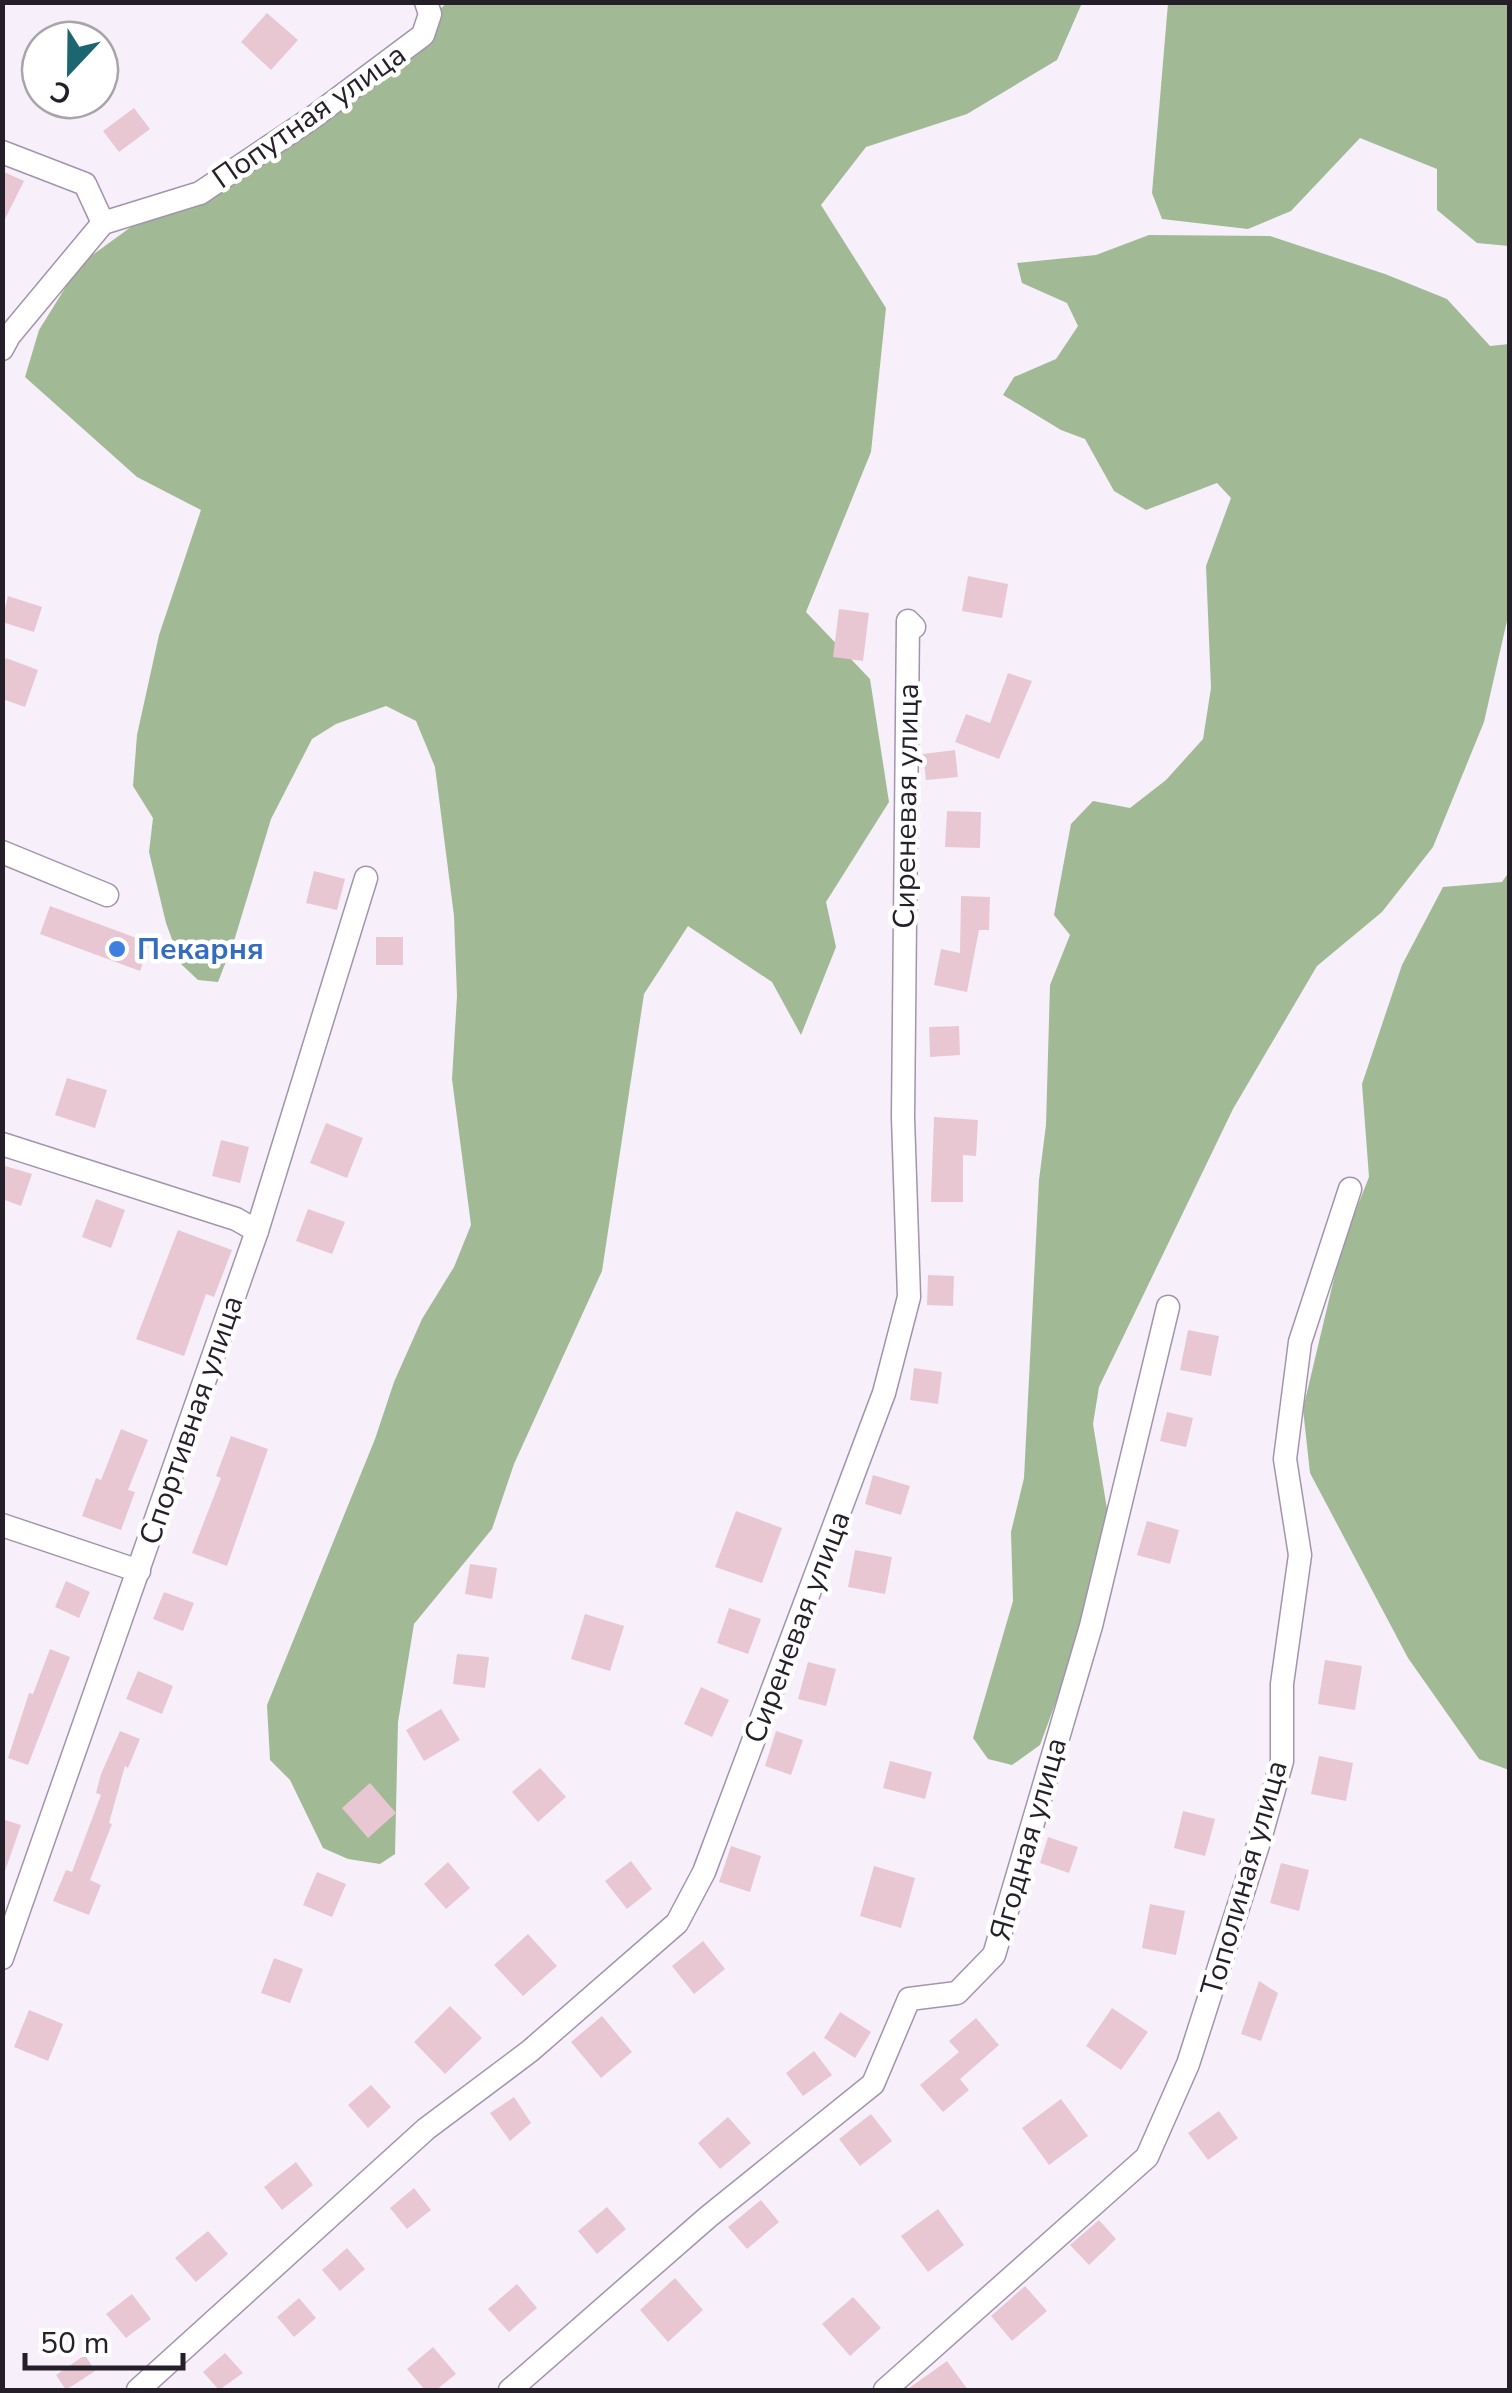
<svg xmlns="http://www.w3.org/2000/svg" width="1512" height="2393" viewBox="0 0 1512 2393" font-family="'Nunito Sans',sans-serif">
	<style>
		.forest { fill: #a2b995 }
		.building { fill: #e8c7d2 }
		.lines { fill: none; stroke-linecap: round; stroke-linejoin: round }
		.street-casing { stroke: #a394ad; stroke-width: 25 }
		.street { stroke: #fff; stroke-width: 22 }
		.shop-dot { fill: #3f7fe0; stroke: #fff; stroke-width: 4 }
		.labels { text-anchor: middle; stroke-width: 9; stroke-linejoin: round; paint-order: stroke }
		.street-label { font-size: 30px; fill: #251f29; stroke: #fff }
		.shop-label { font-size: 30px; font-weight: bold; fill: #366cbe; stroke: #fff; text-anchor: start }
	</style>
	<rect width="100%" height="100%" fill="#f7f0fb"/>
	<g class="forest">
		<polygon points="447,3 1082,3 1057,60 967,114 866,147 821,205 886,308 871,452 806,612 870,679 889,802 826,902 836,947 801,1035 772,982 688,926 644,994 602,1271 514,1464 492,1529 414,1624 398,1722 395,1854 380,1864 348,1859 323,1848 290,1780 270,1760 267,1705 375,1439 394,1382 422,1319 454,1267 471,1225 452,1079 457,996 454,916 435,767 416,721 386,706 336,724 312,739 271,819 234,941 218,982 198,980 181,964 166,923 149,852 153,818 133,786 137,735 159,635 201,510 137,477 25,377 39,330 80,264 131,227 312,118"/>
		<polygon points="1168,3 1509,3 1509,246 1477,243 1437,210 1437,169 1360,138 1291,211 1248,229 1162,219 1152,193"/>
		<polygon points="1149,235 1270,236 1385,274 1447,299 1490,346 1509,344 1509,612 1484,722 1433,847 1382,912 1317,966 1233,1109 1099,1387 1093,1424 1108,1515 1081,1634 1040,1745 1012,1765 988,1759 973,1738 1013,1601 1011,1532 1024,1478 1039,1180 1046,1125 1050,985 1070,935 1054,915 1071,824 1093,801 1130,808 1166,780 1203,739 1211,688 1206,566 1231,498 1217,483 1146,510 1114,491 1085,439 1061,430 1003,395 1014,377 1056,359 1078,326 1067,303 1022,283 1017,263 1096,255"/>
		<polygon points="1509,872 1509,1770 1479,1759 1408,1658 1310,1473 1303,1409 1342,1245 1369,1177 1362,1084 1402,965 1443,887 1502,882"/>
	</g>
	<g class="building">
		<polygon points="267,13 298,40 271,70 241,42"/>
		<polygon points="134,108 150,129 119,152 103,131"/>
		<polygon points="2,171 24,181 2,225"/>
		<polygon points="968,576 1008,584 1002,618 962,611"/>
		<polygon points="8,596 42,607 34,632 2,622"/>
		<polygon points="839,609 869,613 863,661 833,657"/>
		<polygon points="6,658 38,670 25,707 2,699 2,668"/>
		<polygon points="1008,673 1032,681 999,759 955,742 966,714 990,723"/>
		<polygon points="955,750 958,777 926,780 923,754"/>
		<polygon points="947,811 981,812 980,848 945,847"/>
		<polygon points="314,871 345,879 337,910 306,903"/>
		<polygon points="961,896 990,897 989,930 979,930 967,992 934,985 941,949 960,953"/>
		<polygon points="50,906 150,943 140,971 40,934"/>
		<rect x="376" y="937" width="27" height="28"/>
		<polygon points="959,1026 960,1055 930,1057 929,1027"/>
		<polygon points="67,1078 107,1090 95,1128 55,1115"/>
		<polygon points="934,1117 978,1120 976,1156 963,1155 963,1202 931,1202"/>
		<polygon points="326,1123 363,1138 347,1178 310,1163"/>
		<polygon points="221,1140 249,1147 240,1183 212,1176"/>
		<polygon points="2,1165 32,1174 21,1206 2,1199"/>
		<polygon points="96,1199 125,1210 111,1248 82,1237"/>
		<polygon points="308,1209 345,1222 332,1254 296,1241"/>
		<polygon points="178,1230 232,1250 214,1297 206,1294 184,1356 136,1339"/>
		<polygon points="928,1275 954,1276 953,1306 927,1305"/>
		<polygon points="1188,1330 1219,1336 1211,1376 1180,1370"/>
		<polygon points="914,1368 942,1372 938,1404 910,1400"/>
		<polygon points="1167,1412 1193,1418 1186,1447 1160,1441"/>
		<polygon points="121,1429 148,1440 128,1490 135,1492 121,1530 82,1516 96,1478 101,1480"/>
		<polygon points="231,1436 268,1449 227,1566 192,1553 221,1478 216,1476"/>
		<polygon points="873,1475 910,1486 901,1515 865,1504"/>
		<polygon points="736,1511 782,1528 762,1583 715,1567"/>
		<polygon points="1147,1521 1179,1530 1170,1564 1137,1555"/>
		<polygon points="855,1550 892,1557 885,1594 848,1587"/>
		<polygon points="470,1564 497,1568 492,1599 465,1594"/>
		<polygon points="66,1581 90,1592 79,1618 55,1607"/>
		<polygon points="164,1592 194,1603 183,1631 153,1619"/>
		<polygon points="729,1608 761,1619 748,1654 717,1643"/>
		<polygon points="585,1614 624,1626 610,1671 571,1659"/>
		<polygon points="50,1649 70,1657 28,1765 8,1758 29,1693 33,1694"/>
		<polygon points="457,1654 489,1657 485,1688 453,1684"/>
		<polygon points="1325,1660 1362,1666 1355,1710 1318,1704"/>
		<polygon points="808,1662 836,1669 826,1706 798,1699"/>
		<polygon points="138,1671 173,1686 162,1714 126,1699"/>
		<polygon points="701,1687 729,1700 712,1737 684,1724"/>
		<polygon points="441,1709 460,1740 424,1761 406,1730"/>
		<polygon points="120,1731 140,1739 128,1768 125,1766 109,1823 112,1824 90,1880 101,1885 89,1915 53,1901 66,1870 72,1872 101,1795 96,1793 101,1774"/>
		<polygon points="776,1731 803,1740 791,1775 765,1766"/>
		<polygon points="1319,1756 1353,1763 1346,1801 1311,1794"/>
		<polygon points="890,1761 932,1772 925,1799 883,1788"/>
		<polygon points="540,1768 566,1797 538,1822 512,1792"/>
		<polygon points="370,1783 396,1813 368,1838 342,1808"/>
		<polygon points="1183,1811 1215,1819 1205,1856 1174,1848"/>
		<polygon points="2,1819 21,1825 5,1871 2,1870"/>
		<polygon points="1048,1837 1078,1847 1069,1873 1040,1863"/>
		<polygon points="731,1846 761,1856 750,1892 719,1882"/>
		<polygon points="631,1861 652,1889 627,1909 605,1881"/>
		<polygon points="448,1862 470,1888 446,1909 424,1884"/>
		<polygon points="1281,1863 1309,1870 1299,1911 1270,1903"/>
		<polygon points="874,1866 915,1878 901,1928 860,1916"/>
		<polygon points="317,1872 346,1884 332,1917 303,1905"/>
		<polygon points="1150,1904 1185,1911 1176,1955 1142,1948"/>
		<polygon points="528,1934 557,1966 523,1996 494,1965"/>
		<polygon points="703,1941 725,1969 694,1994 672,1966"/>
		<polygon points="274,1958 303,1969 290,2003 261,1993"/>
		<polygon points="1259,1981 1278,1993 1261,2041 1241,2034"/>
		<polygon points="450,2006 482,2038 445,2074 414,2042"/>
		<polygon points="1112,2008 1148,2032 1121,2070 1086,2046"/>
		<polygon points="29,2010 63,2024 48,2061 14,2047"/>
		<polygon points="840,2012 871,2032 855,2058 824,2038"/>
		<polygon points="602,2016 632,2052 601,2078 571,2042"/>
		<polygon points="976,2018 999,2045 960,2079 969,2090 943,2112 920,2085 959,2052 949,2041"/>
		<polygon points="814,2051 832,2075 803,2096 786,2073"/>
		<polygon points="371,2085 391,2107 368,2128 348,2105"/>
		<polygon points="514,2097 531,2123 510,2141 490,2113"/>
		<polygon points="1061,2099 1088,2136 1049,2165 1022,2128"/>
		<polygon points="1219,2111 1238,2138 1208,2160 1188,2133"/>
		<polygon points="871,2114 892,2141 860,2166 839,2139"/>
		<polygon points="728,2117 751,2143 720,2169 698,2143"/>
		<polygon points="296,2162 313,2185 282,2210 264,2187"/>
		<polygon points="414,2188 431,2210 407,2229 390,2208"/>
		<polygon points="761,2200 779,2222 747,2249 728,2227"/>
		<polygon points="607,2207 626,2229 597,2254 578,2231"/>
		<polygon points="938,2209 964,2245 928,2272 901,2236"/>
		<polygon points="1099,2220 1116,2239 1089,2265 1070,2245"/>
		<polygon points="208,2231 228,2254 196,2282 175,2258"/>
		<polygon points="347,2248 365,2269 340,2291 322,2270"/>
		<polygon points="675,2278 703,2310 668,2342 640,2310"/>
		<polygon points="517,2284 537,2308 509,2332 488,2309"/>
		<polygon points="1025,2286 1047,2311 1012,2341 991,2316"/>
		<polygon points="132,2294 151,2319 126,2338 106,2314"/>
		<polygon points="853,2297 881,2328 850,2356 822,2324"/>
		<polygon points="299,2298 316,2318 294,2337 277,2317"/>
		<polygon points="433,2347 456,2374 436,2390 425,2390 407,2369"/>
		<polygon points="225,2353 243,2373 219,2390 203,2372"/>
		<polygon points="85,2355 95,2371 66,2390 56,2375"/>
		<polygon points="947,2361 968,2390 907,2390 909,2388"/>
	</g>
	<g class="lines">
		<defs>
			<g id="street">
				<polyline points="2,152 85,184 103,223"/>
				<polyline points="103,223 200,193 312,118 423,35 430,14 426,2"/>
				<polyline points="2,349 9,336 103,223"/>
				<polyline points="2,852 107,895"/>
				<polyline points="2,1144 236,1219 257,1231"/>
				<polyline points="2,1525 139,1571"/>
				<polyline points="2,1958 257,1231 366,878"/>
				<polyline points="138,2390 426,2129 530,2051 677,1923 704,1872 884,1393 909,1297 903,1118 908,621 914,627"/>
				<polyline points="510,2390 708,2217 873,2084 909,1999 957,1993 994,1955 1091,1626 1168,1307"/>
				<polyline points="885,2390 1147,2157 1188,2064 1260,1839 1282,1761 1282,1684 1300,1555 1285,1459 1300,1342 1350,1189"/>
			</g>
		</defs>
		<use href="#street" class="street-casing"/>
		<use href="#street" class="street"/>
	</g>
	<circle class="shop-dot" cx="117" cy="949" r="10"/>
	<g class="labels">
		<g class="street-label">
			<text transform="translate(309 116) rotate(-35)" y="10">Попутная улица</text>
			<text transform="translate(906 806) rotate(-89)" y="10">Сиреневая улица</text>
			<text transform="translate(191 1420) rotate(-71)" y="10">Спортивная улица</text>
			<text transform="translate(797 1627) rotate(-69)" y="10">Сиреневая улица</text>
			<text transform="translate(1028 1839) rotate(-74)" y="10">Ягодная улица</text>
			<text transform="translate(1244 1878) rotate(-74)" y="10">Тополиная улица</text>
		</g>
		<g class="shop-label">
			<text x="137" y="959">Пекарня</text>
		</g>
	</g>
	<rect width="1512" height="2393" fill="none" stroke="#251f29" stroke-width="10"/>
	<g transform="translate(70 70) rotate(202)"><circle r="48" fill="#ffffff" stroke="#a8a5a9" stroke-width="2.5"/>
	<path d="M0-8L18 38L0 25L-18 38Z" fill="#1c6672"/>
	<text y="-15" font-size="28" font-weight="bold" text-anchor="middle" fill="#251f29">С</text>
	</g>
	<path d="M25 2353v15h158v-15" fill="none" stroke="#251f29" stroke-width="5"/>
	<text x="40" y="2353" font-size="30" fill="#251f29" stroke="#ffffff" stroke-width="8" paint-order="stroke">50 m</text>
</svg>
